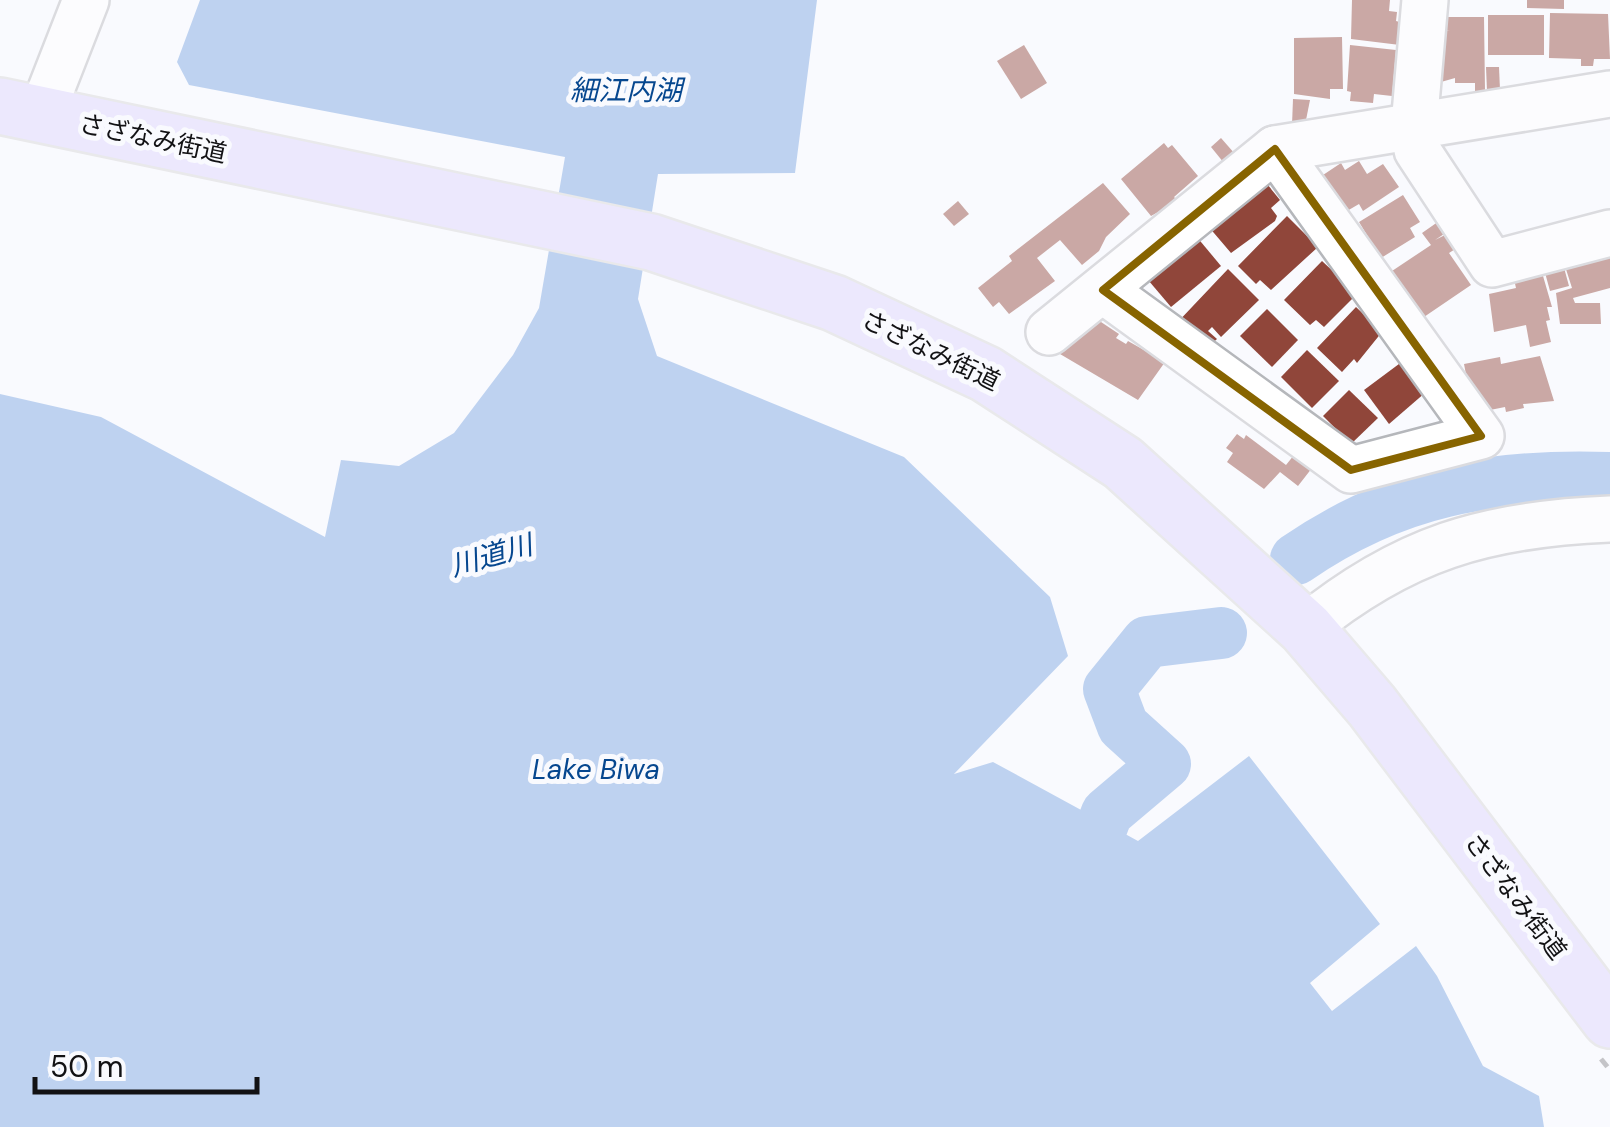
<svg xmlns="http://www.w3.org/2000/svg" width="1610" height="1127" viewBox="0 0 1610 1127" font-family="'DM Sans','Noto Sans JP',sans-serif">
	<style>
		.water { fill: #76a3e1 }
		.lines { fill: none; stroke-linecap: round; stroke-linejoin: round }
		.river { stroke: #76a3e1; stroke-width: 52 }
		.building { fill: #90463a }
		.minor-casing { stroke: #b5b7bb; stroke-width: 50 }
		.major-casing { stroke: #d4d4d5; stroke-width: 60 }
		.path { stroke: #838487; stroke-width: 5; stroke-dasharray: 10 5; stroke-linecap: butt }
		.minor { stroke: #fff; stroke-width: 45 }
		.major { stroke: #dbd3fd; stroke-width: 55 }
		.marked { fill: none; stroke: #876400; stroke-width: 8; stroke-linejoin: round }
		.labels { text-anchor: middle; stroke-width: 10; stroke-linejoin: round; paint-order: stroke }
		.street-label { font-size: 25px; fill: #121214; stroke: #f9fafe }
		.water-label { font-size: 28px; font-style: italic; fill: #06478f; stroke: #f9fafe }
	</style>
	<rect width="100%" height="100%" fill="#f9fafe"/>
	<polygon class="water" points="200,0 817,0 795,173 658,174 638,299 657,356 904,457 1050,597 1068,656 954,774 993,762 1138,841 1249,756 1380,924 1310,983 1332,1011 1416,946 1437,976 1483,1066 1539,1096 1544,1127 0,1127 0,394 101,417 325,537 341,460 399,466 454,433 513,355 539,308 565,157 189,85 177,62"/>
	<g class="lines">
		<g class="river">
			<path d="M1296 559C1396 490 1490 474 1610 478"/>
			<polyline points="1069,878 1083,875 1107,813 1165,764 1123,726 1109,689 1147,642 1221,633"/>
		</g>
	</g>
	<g class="building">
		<polygon points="1352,0 1390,0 1389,11 1397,12 1396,21 1403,23 1400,45 1351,39"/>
		<polygon points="1527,0 1564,0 1564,9 1527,8"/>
		<polygon points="1550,13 1608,14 1610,59 1594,59 1593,66 1581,66 1581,59 1549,58"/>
		<rect x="1488" y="15" width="56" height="40"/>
		<polygon points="1443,17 1484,17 1485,91 1475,91 1475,83 1455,83 1455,78 1434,84 1436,31 1450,31 1438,30"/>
		<polygon points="1342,37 1343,89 1330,89 1330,99 1294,94 1294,38"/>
		<polygon points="1024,45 1047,83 1021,99 997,61"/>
		<polygon points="1350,45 1396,50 1392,96 1374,94 1373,103 1350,101 1351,92 1347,91"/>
		<polygon points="1486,67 1499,67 1500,90 1487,91"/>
		<polygon points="1293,99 1310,100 1305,125 1292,125"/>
		<polygon points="1221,138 1235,154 1224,163 1211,147"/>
		<polygon points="1164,143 1168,148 1172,145 1198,176 1174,197 1178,201 1151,216 1121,179"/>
		<polygon points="1359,161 1367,174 1383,164 1399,187 1363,211 1359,204 1347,211 1323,175 1341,163 1345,170"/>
		<polygon points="1263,179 1280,200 1271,208 1277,216 1275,221 1231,253 1208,226"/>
		<polygon points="1103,183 1130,214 1106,237 1099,251 1082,265 1060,240 1037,258 1055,281 1009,314 999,302 993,307 978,288 1012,261 1009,256"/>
		<polygon points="1403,195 1420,222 1410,228 1415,237 1381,258 1359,222"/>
		<polygon points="958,201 969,214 954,226 943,214"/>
		<polygon points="1287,216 1318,247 1271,290 1260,280 1256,284 1238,266"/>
		<polygon points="1442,219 1450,230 1435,240 1451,232 1460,246 1449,253 1471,285 1421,319 1389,273 1431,245 1422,233"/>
		<polygon points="1196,236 1221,266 1171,307 1143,274"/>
		<polygon points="1610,250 1610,288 1573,298 1575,303 1600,303 1601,324 1560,324 1556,293 1572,288 1564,263"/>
		<polygon points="1322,261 1352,289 1349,292 1354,297 1324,327 1316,320 1310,325 1284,300"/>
		<polygon points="1563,264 1569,286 1550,291 1544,269"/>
		<polygon points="1228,269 1259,300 1221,337 1212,327 1208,331 1217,339 1206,349 1174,326"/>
		<polygon points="1541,269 1552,307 1547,307 1550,320 1546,321 1551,342 1530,347 1526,325 1494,332 1489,294 1516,288 1513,275"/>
		<polygon points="1356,307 1382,332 1357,363 1354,359 1342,372 1317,348"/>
		<polygon points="1267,309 1298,340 1272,367 1240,336"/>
		<polygon points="1095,318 1119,334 1116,338 1126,344 1128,341 1165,362 1138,400 1060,354"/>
		<polygon points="1307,350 1339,381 1312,408 1281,377"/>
		<polygon points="1540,356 1554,401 1523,404 1524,408 1506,412 1505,407 1480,412 1470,395 1464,364 1500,357 1501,364"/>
		<polygon points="1403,361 1426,392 1389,424 1364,390"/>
		<polygon points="1349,390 1378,418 1351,444 1323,416"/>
		<polygon points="1237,434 1244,439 1246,435 1286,465 1294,455 1312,468 1298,486 1280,472 1264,489 1227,462 1233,453 1226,448"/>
	</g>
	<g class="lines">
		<defs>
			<g id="minor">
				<polyline points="1425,0 1414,126 1417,150 1492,264 1610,233"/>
				<polyline points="41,115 86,0"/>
				<polyline points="1103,290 1351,470 1481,436 1275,149"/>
				<polyline points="1049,332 1275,149 1610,94"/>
				<path d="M1305 628C1403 548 1486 524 1610 519"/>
			</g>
			<polyline id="major" points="0,106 651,242 834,303 986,374 1123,463 1305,628 1372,706 1610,1020"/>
		</defs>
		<use href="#minor" class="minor-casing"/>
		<use href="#major" class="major-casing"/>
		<polyline class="path" points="1601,1059 1610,1070"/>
		<use href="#minor" class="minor"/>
		<use href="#major" class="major"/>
	</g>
	<path d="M0 0H1610V1127H0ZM1275 149 1481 436 1351 470 1103 290Z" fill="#f9fafe" fill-opacity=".55" fill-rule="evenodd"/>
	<path class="marked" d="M1275 149 1481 436 1351 470 1103 290Z"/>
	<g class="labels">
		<g class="street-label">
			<text transform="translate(153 138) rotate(12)" y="9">さざなみ街道</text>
			<text transform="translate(931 350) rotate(26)" y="9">さざなみ街道</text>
			<text transform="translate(1516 896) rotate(53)" y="9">さざなみ街道</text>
		</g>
		<g class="water-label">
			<text x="626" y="100">細江内湖</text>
			<text transform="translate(491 555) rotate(-16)" y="10">川道川</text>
			<text x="596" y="779">Lake Biwa</text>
		</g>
	</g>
	<path d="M35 1077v15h222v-15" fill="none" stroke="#121214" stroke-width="5"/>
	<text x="50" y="1077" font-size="30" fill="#121214" stroke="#f9fafe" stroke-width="8" paint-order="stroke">50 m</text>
</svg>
